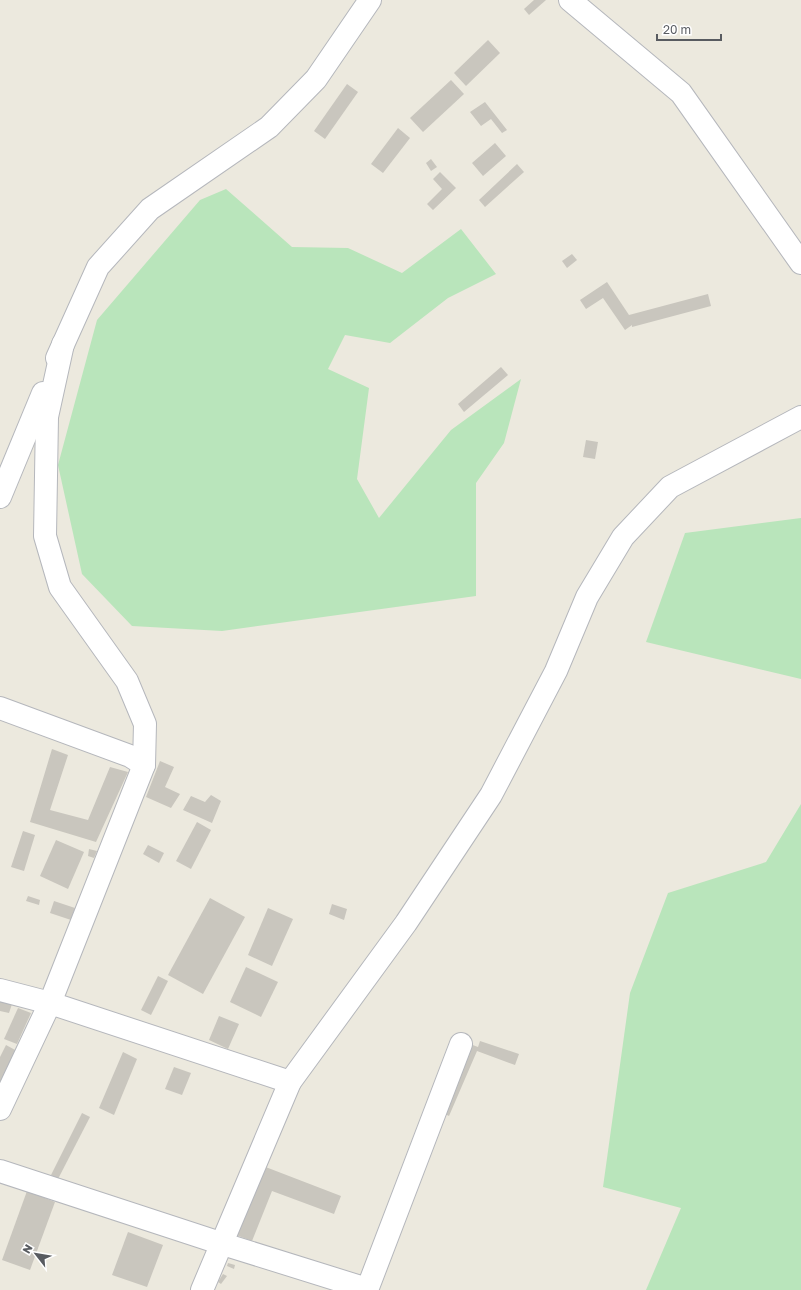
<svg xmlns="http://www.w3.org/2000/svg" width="801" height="1290" viewBox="0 0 801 1290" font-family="'Golos Text',sans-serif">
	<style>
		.green { fill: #b9e5bb }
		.building { fill: #c9c6be }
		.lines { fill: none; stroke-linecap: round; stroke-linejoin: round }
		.minor-casing { stroke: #b5b7bc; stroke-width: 24 }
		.minor { stroke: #fff; stroke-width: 22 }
	</style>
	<rect width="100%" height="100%" fill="#ece9de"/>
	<g class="green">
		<polygon points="226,189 292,247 348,248 402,273 461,229 496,274 448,298 390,343 345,335 328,369 369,388 357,479 379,518 451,430 521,379 504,443 476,483 476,596 222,631 132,626 82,574 58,465 97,320 200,200"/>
		<polygon points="801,518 801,679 646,642 685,533"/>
		<polygon points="801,804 801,1290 646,1290 681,1208 603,1187 630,993 668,893 766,862"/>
	</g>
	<g class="building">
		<polygon points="534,0 546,0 529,15 524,9"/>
		<polygon points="488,40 500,53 466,86 454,73"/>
		<polygon points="451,80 464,94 423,132 410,118"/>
		<polygon points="347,84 358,92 325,139 314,131"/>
		<polygon points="485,102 507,130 502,133 491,119 481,126 470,112"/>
		<polygon points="398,128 410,138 383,173 371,164"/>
		<polygon points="495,143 506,156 483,176 472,163"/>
		<polygon points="431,159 437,167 431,171 426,163"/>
		<polygon points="517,164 524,172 485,207 479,200"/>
		<polygon points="440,172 456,188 433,210 427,204 442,189 433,179"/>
		<polygon points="572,254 577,260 567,268 562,261"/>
		<polygon points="607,282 629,315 708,294 711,306 632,327 632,325 625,330 603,298 586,309 580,300"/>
		<polygon points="501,367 508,375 464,412 458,404"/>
		<polygon points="586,440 598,442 595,459 583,457"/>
		<polygon points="52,749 68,755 50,810 88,820 110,767 128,772 96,842 30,822"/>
		<polygon points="160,761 174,767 165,787 180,794 171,808 146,797"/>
		<polygon points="211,795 221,801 212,823 183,810 191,796 205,802"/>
		<polygon points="197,822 211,830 191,869 176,861"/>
		<polygon points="23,831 35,835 24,871 11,867"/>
		<polygon points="56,840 84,852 68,889 40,876"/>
		<polygon points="148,845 164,853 159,863 143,854"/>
		<polygon points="89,849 97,851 94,858 88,856"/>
		<polygon points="28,896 40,900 39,905 26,901"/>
		<polygon points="210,898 245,917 203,994 168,975"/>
		<polygon points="54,901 75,908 71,920 50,913"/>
		<polygon points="332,904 347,909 344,920 329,914"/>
		<polygon points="268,908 293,919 272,966 248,955"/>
		<polygon points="246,967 278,982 261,1017 230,1002"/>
		<polygon points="158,976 168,981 151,1015 141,1010"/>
		<polygon points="0,1000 12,1004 9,1013 0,1011"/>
		<polygon points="18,1008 31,1013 17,1044 4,1039"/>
		<polygon points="219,1016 239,1024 228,1049 209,1040"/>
		<polygon points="480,1041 519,1054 515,1065 477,1051 449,1116 441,1112 470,1044 478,1047"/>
		<polygon points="6,1045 17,1051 0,1087 0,1057"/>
		<polygon points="123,1052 137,1059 114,1115 99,1108"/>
		<polygon points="174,1067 191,1073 182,1095 165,1089"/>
		<polygon points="82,1113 90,1117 58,1179 51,1175"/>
		<polygon points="263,1166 341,1196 334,1214 272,1191 252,1241 236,1235"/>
		<polygon points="27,1191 55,1202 30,1270 2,1260"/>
		<polygon points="128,1232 163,1245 147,1287 112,1275"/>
		<polygon points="228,1263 235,1265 234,1269 227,1266"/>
		<polygon points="223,1274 227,1276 221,1284 218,1282"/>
	</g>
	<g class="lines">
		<defs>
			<g id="minor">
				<polyline points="570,0 681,93 801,263"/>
				<polyline points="57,358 98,267 150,209 269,127 316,79 370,0"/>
				<polyline points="0,497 43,393"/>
				<polyline points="0,708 130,756 144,765"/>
				<polyline points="0,990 50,1003 290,1082"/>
				<polyline points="0,1109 50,1003 144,765 145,724 127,681 60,587 45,536 47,417 63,344"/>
				<polyline points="0,1171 223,1244 367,1289"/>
				<polyline points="202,1290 290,1082 406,923 491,795 556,671 587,597 623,537 670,487 801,417"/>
				<polyline points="367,1290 461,1044"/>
			</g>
		</defs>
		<use href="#minor" class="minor-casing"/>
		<use href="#minor" class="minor"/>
	</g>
	<g transform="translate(36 1254) rotate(301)" stroke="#ffffff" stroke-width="3" paint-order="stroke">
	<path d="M0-3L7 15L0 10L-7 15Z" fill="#585b60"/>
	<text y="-6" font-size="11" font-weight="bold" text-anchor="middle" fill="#585b60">N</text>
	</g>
	<path d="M657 34v6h64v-6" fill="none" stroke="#585b60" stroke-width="2"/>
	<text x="663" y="34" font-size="12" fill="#585b60" stroke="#ffffff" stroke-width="3" paint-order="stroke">20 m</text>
</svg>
